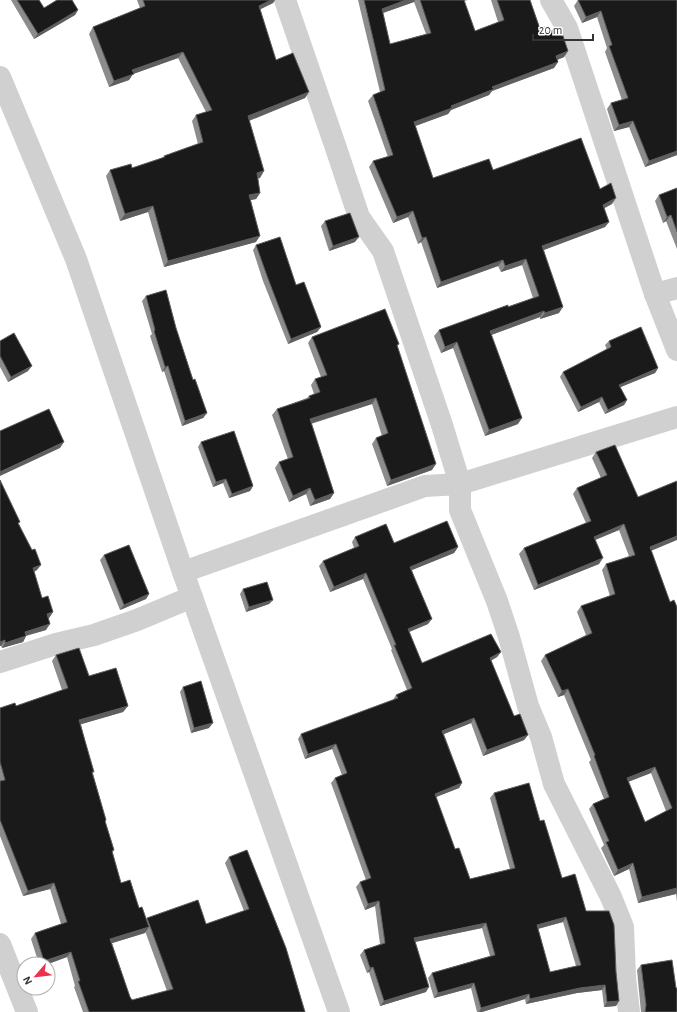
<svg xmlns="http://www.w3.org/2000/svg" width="677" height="1012" viewBox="0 0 677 1012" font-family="'Alegreya Sans',sans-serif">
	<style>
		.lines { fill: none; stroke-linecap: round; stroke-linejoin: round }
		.minor { stroke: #d0d0d0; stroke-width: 22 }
		.wall { fill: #8c8c8c; fill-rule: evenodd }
		.shaded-wall { fill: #5f5f5f }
		.building { fill: #1a1a1a; stroke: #5f5f5f; fill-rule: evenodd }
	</style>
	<rect width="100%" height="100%" fill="#fff"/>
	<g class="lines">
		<g class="minor">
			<polyline points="285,0 337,151 359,217 383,251 442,425 460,484 460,510 497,601 509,637 528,706 541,737 554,784 611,897 623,927 625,977 629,1012"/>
			<polyline points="551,0 567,28 655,294 677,350"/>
			<polyline points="0,77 76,259 183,572 339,1012"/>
			<polyline points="655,294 677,288"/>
			<polyline points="183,572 425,486 460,484 677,417"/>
			<polyline points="0,662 56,644 94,635 137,620 192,597"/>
			<polyline points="0,944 27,1012"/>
		</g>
	</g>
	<g class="wall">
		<polygon points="11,0 39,0 44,8 78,10 75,15 34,39"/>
		<polygon points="137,0 275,0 273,3 260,9 276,60 309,92 305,98 249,120 260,178 258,178 260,193 256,199 251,200 256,242 164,267 148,212 120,221 106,176 110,170 132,168 162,158 164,156 198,144 192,121 196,115 206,112 178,58 133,74 129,80 109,87 89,34 93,27 140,8"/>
		<path d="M358 0H468L464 1 475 31 498 22 491 0H530L540 29 547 32 568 51 564 57 557 60 558 62 554 68 492 91 489 95 451 110 448 114 415 126 433 178 493 170 600 189 612 204 604 208 609 222 605 227 544 250 559 313 540 319V317L491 335 518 424 485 436 453 348 441 353 434 336 439 330 533 298 522 265 501 272 498 266 437 288 421 242 418 244 408 217 393 223 369 167 373 161 388 157 368 101 373 95 380 92ZM414 2 426 34 390 44 383 13Z"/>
		<polygon points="578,0 677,0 677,155 645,167 629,127 614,131 607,109 611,103 622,100 605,52 607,48 597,17 582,23 574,6"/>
		<polygon points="677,188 677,249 666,221 663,223 655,201 659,195"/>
		<polygon points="325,221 355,242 329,251 321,226"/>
		<polygon points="256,245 321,327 317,332 288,344 263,281 253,250"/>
		<polygon points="146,296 176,328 193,380 207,413 203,418 182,426 164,371 162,372 150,336 152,334 142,301"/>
		<polygon points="312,337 399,344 397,346 432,470 387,486 372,444 376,438 382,436 372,404 311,424 334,493 330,499 310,506 306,494 289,502 275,468 279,462 288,459 272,415 277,409 307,398 309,396 314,394 311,385 315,379 321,377 308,343"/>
		<polygon points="0,341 28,371 8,382 0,367"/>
		<polygon points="609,341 658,368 655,373 620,387 627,400 624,405 605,414 599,402 578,412 560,377 563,372 607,350 605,345"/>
		<polygon points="201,442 253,486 250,491 229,498 223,483 213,487 198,447"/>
		<path d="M596 452 651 551 670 602 677 607V902L676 894 638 903 629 869 614 876 601 848 604 845 589 809 593 804 604 799 589 762 591 760 564 695 558 697 541 661 545 655 586 635 577 612 581 606 610 596 602 570 606 564 629 556 619 530 595 540 599 564 534 590 519 554 524 548 586 523 573 494 577 488 601 478 592 458ZM651 773 666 811 645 822 628 781Z"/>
		<polygon points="19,524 37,570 34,572 42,598 53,612 49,618 48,618 46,630 26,636 23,642 2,648 1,646"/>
		<path d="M355 537 394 543 458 547 454 553 412 570 428 624 409 632 422 663 501 652 497 657 491 661 514 716 528 735 524 740 483 756 471 723 444 734 462 783 459 788 436 797 455 849 470 879 510 869 490 798 494 793 540 821 562 878 586 911 616 972 619 1001 616 1006 604 1007 602 990 577 993 526 1004 525 999 482 1012H477L471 988 434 998 428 978 432 973 490 956 482 928 415 942 426 992 380 1006 369 972 367 973 360 955 364 950 380 944 375 906 365 910 356 887 360 882 366 880 331 783 335 778 342 775 332 749 305 759 298 739 301 734 393 700 396 695 407 690 391 650 392 649 363 579 330 592 319 566 323 561 354 548 352 542ZM563 922 576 966 550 972 538 929Z"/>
		<polygon points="104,555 149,594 146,599 120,610 100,560"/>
		<polygon points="243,589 273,600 269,604 246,612 240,594"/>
		<path d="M56 655 89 676 128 706 123 712 81 724 93 774 106 820 105 822 114 850 112 853 121 883 139 908 146 920 147 918 206 924 244 911 225 863 229 857 305 1012H83L74 987 75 986 67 957 48 964H39L31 939 35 933 61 924 50 889 23 896 0 836V708L16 706 62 690 52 661ZM145 931 167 991 132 1000 130 997 112 943 145 933Z"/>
		<polygon points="183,687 209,728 191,733 180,692"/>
		<polygon points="641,965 676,988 677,1012 641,1012 637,970"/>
	</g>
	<g class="shaded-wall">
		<polygon points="271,0 275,0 273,3 255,12 259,6"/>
		<polygon points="406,0 415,0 414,2 377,15 382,9"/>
		<polygon points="78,10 75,15 34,39 38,34"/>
		<polygon points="601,11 597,17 582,23 586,17"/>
		<polygon points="568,51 564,57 552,62 556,56"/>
		<polygon points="183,52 178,58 133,74 129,80 109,87 114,81 132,70"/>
		<polygon points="558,62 554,68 492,91 489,95 451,110 448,114 410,128 414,122 492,87"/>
		<polygon points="309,92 305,98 244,123 248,116"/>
		<polygon points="633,121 629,127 614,131 619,125"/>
		<polygon points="677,151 677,155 645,167 649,161"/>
		<polygon points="264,171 260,178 253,180 257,173"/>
		<polygon points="260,193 256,199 245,201 249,195"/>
		<polygon points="616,198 612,204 599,211 603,205"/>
		<polygon points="153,206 148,212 120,221 125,214"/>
		<polygon points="413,211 408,217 393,223 397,217"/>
		<polygon points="671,215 666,221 663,223 667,217"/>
		<polygon points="609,222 605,227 538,252 542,246"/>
		<polygon points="260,236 256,242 164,267 168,261"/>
		<polygon points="359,237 355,242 329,251 333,246"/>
		<polygon points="426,237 421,242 418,244 422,238"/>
		<polygon points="526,259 522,265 501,272 505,266"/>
		<polygon points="503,260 498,266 437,288 441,282"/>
		<polygon points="563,307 559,313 540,319 545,313"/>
		<polygon points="544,311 540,317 486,337 490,331"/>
		<polygon points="321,327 317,332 288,344 291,339"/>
		<polygon points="457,342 453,348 441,353 445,347"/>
		<polygon points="32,366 28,371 8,382 11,377"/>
		<polygon points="168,366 164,371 162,372 165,367"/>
		<polygon points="658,368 655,373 616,389 619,385"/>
		<polygon points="602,397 599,402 578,412 581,407"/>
		<polygon points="376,398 372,404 306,425 310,419"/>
		<polygon points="627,400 624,405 605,414 608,410"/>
		<polygon points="207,413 203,418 182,426 185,421"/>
		<polygon points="522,418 518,424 485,436 489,430"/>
		<polygon points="64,442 60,448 0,476 0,472"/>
		<polygon points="436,464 432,470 387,486 391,480"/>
		<polygon points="226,479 223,483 213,487 216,482"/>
		<polygon points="253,486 250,491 229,498 232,494"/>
		<polygon points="310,488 306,494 289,502 293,496"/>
		<polygon points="334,493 330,499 310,506 315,500"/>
		<polygon points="624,524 619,530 590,542 594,537"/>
		<polygon points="677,536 677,540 646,553 650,547"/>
		<polygon points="458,547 454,553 407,572 410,567"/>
		<polygon points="603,558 599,564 534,590 538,585"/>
		<polygon points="41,565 37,570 30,574 33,568"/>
		<polygon points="366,573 363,579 330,592 334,587"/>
		<polygon points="149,594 146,599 120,610 124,605"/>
		<polygon points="273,600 269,604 246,612 249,607"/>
		<polygon points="53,612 49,618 43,620 47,614"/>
		<polygon points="432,619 428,624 404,634 408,629"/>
		<polygon points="50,624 46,630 21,637 25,632"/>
		<polygon points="26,636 23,642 2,648 5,643"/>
		<polygon points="5,640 1,646 0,646 0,642"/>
		<polygon points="501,652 497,657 486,663 490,658"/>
		<polygon points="568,689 564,695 558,697 562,691"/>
		<polygon points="128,706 123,712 75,726 79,720"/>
		<polygon points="474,718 471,723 439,736 442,731"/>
		<polygon points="213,723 209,728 191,733 194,728"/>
		<polygon points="528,735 524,740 483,756 487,750"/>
		<polygon points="336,744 332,749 305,759 308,754"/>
		<polygon points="655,767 651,773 623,784 627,778"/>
		<polygon points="462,783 459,788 431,799 435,794"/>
		<polygon points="633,863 629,869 614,876 618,870"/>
		<polygon points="54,883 50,889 23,896 28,891"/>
		<polygon points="677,888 677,892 676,894 638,903 642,897"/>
		<polygon points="379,901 375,906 365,910 368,904"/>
		<polygon points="566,917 563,922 533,930 537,925"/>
		<polygon points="486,923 482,928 410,943 414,938"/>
		<polygon points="149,927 145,933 106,945 110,939"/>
		<polygon points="71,952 67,957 48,964 42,964 44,961"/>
		<polygon points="373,967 369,972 367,973 370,968"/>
		<polygon points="474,983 471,988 434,998 438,993"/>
		<polygon points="605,985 602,990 577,993 526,1004 530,999 580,988"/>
		<polygon points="429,987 426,992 380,1006 384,1001"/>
		<polygon points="529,994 525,999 482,1012 479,1012 481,1008"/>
		<polygon points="619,1001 616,1006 604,1007 607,1002"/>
	</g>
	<g class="building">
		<polygon points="17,0 39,0 44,8 57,0 72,0 78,10 38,34"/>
		<polygon points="143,0 271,0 259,6 276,60 293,53 309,92 248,116 264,171 257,173 260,193 249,195 260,236 168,261 153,206 125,214 110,170 131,164 132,168 165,157 164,156 203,142 196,115 212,110 183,52 132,70 134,74 114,81 93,27 145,6"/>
		<polygon points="364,0 406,0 382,9 390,44 431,33 420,0 464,0 475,31 504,20 497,0 530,0 540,29 545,27 547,32 560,27 568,51 556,56 558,62 492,87 494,89 451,106 452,108 414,122 433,178 489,159 493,170 581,138 600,189 611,183 616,198 603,205 609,222 542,246 563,307 545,313 544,311 490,331 522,418 489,430 457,342 445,347 439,330 508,305 508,307 539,296 526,259 505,266 503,260 441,282 426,237 422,238 413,211 397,217 373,161 393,155 373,95 385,90"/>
		<polygon points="578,0 677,0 677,151 649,161 633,121 619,125 611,103 628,98 609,46 612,45 601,11 586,17"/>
		<polygon points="677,188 677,232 671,215 667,217 659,195"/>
		<polygon points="350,213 359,237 333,246 325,221"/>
		<polygon points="280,237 296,285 304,282 321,327 291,339 267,276 256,245"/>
		<polygon points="166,290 176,328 193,380 195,379 207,413 185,421 168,366 165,367 154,331 155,330 146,296"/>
		<polygon points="385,309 399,344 397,345 436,464 391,480 376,438 388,433 376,398 310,419 334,493 315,500 310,488 293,496 279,462 293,457 277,409 310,398 309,396 320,392 315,379 327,375 312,337"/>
		<polygon points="641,327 658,368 619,385 627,400 608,410 602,397 581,407 563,372 611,347 609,341"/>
		<polygon points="14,333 32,366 11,377 0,356 0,341"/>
		<polygon points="49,409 64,442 0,472 0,431"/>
		<polygon points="234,431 253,486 232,494 226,479 216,482 201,442"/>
		<path d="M615 445 638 497 677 481V536L650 547 670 602 674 600 677 607V888L642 897 633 863 618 870 606 842 609 841 593 804 609 797 594 756 595 755 568 689 562 691 545 655 592 633 581 606 615 594 606 564 635 555 624 524 594 537 603 558 538 585 524 548 591 521 577 488 607 475 596 452ZM655 767 672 808 645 822 627 778Z"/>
		<polygon points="0,480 20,522 18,523 32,550 35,549 41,565 33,568 42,598 48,596 53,612 47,614 50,624 25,632 26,636 5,643 5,640 0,642"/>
		<path d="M447 521 458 547 410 567 432 619 408 629 422 663 491 634 501 652 490 658 514 716 520 714 528 735 487 750 474 718 442 731 462 783 435 794 455 849 459 848 470 879 515 868 494 793 529 783 540 821 544 820 562 878 575 874 586 911H609L614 925 616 972 619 1001 607 1002 605 985 580 988 530 999 529 994 481 1008 474 983 438 993 432 973 495 955 486 923 414 938 429 987 384 1001 373 967 370 968 364 950 385 943 379 901 368 904 360 882 371 878 335 778 347 773 336 744 308 754 301 734 398 698 396 695 412 688 394 645H396L366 573 334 587 323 561 359 546 355 537 386 524 394 543ZM566 917 581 965 550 972 537 925Z"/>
		<polygon points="129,545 149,594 124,605 104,555"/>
		<polygon points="267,582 273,600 249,607 243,589"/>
		<polygon points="79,648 89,676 116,668 128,706 79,720 94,772 92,772 106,820 105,821 114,850 112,851 121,883 130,880 139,908 142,907 149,927 110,939 130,997 132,1000 173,989 147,918 198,900 206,924 249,909 229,857 247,850 286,948 305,1012 89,1012 78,981 80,981 71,952 44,961 35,933 67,922 54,883 28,891 0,820 0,781 5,780 0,762 0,708 15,703 16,706 68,688 56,655"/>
		<polygon points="201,681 213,723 194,728 183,687"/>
		<polygon points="672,960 676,988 677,988 677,1012 645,1012 646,1005 641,965"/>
	</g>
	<g transform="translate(36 976) rotate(242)"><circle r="19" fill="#ffffff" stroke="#adadad"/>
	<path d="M0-3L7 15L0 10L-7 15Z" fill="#ee314c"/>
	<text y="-6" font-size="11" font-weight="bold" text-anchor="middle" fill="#333333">N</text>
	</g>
	<path d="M533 34v6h60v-6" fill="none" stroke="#333333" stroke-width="2"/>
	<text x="539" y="34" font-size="12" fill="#333333" stroke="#ffffff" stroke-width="3" paint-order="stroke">20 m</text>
</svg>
